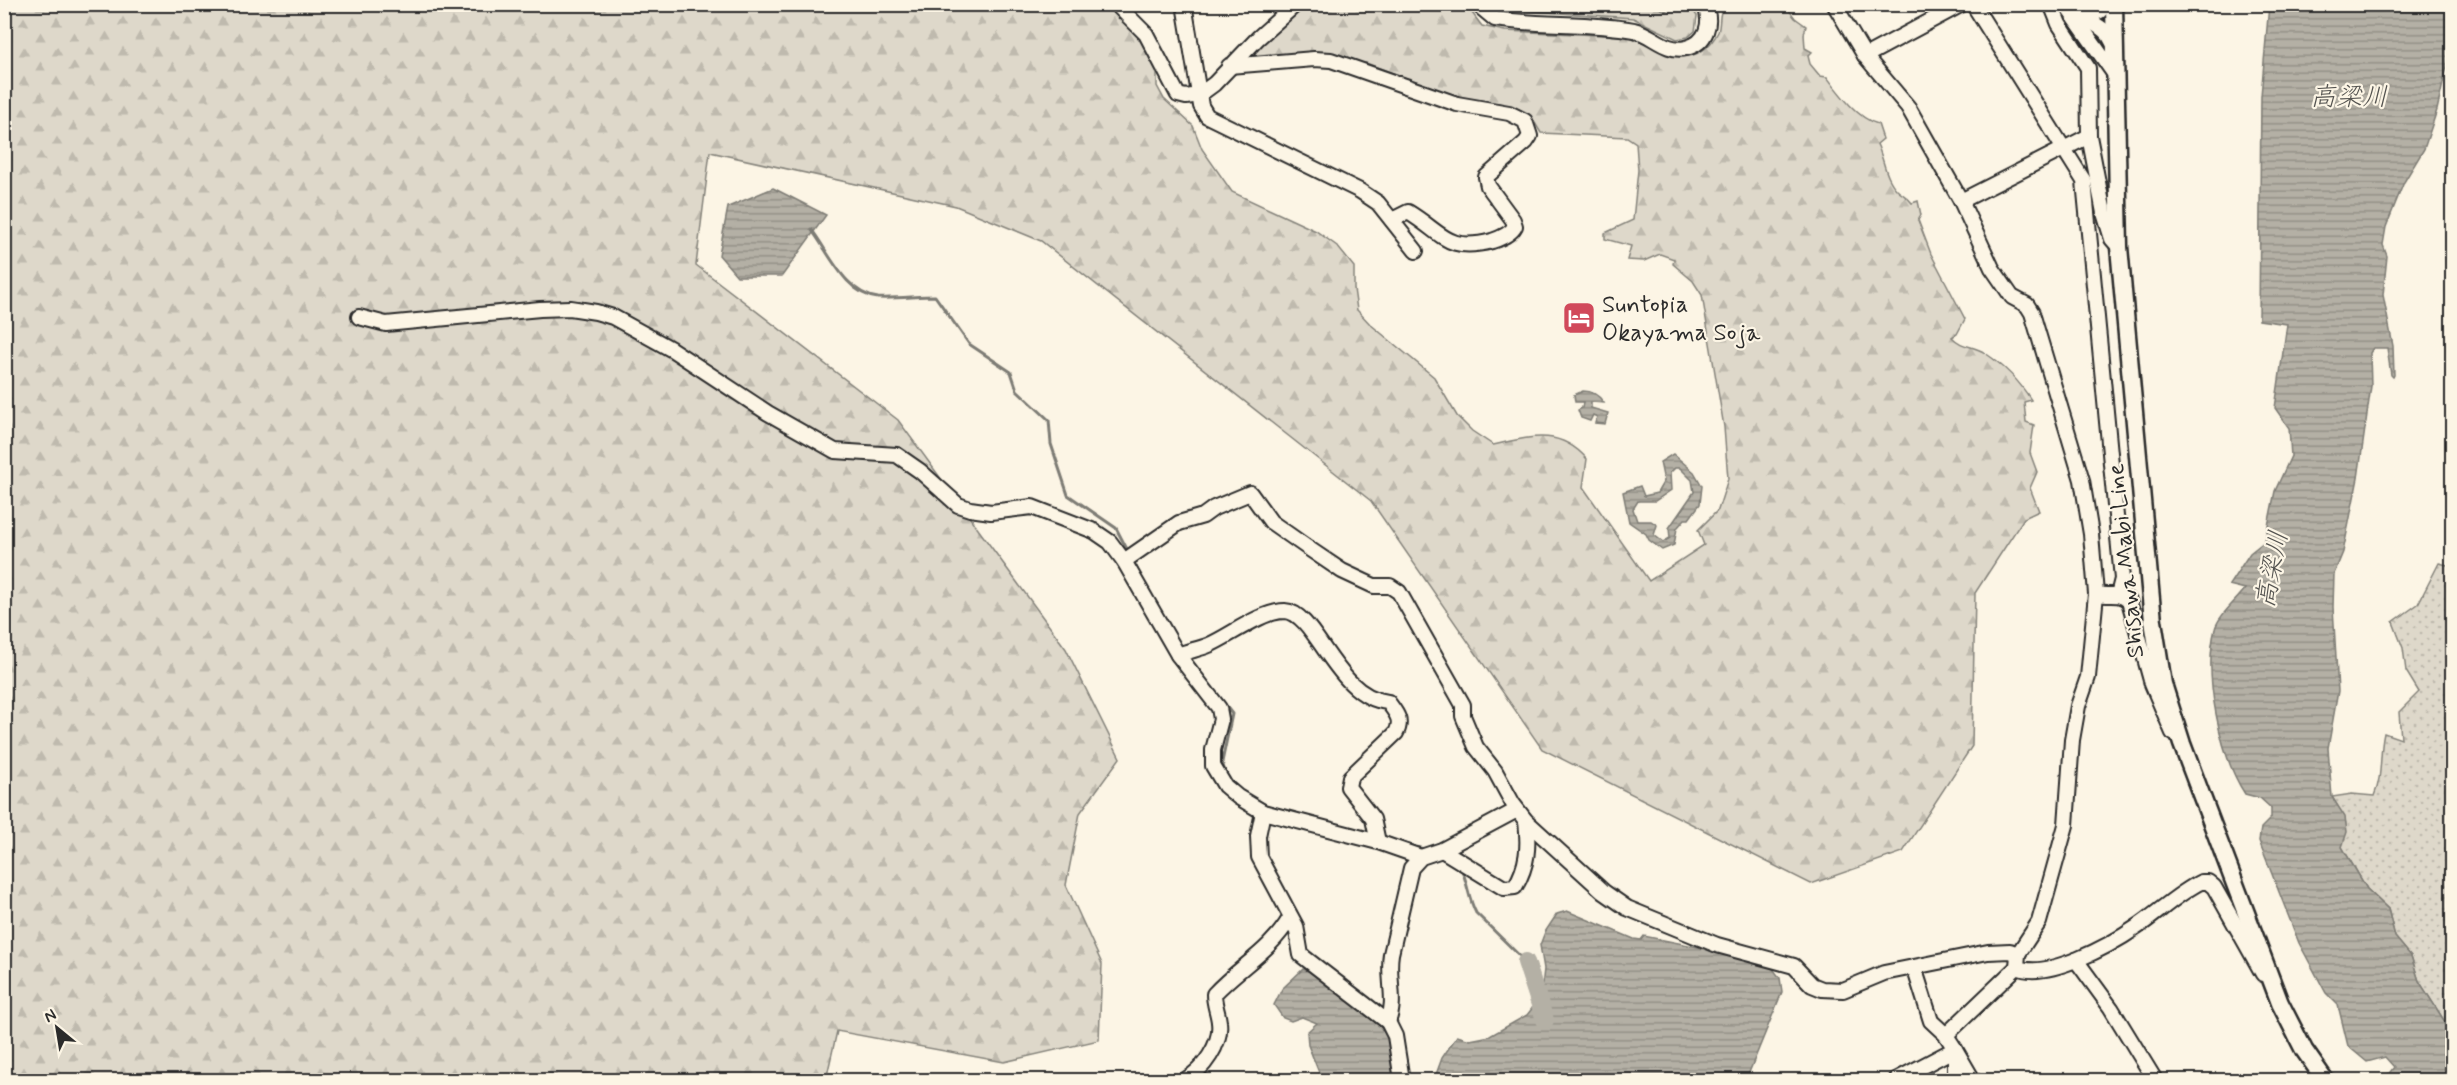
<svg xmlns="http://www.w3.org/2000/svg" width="2457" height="1085" viewBox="0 0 2457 1085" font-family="Mynerve,'Klee One',sans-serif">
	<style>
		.grass { fill: url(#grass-dots); stroke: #84827a; stroke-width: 1.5 }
		.forest { fill: url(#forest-firs); stroke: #84827a; stroke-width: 1.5 }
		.water { fill: url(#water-rules); stroke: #7d7b74; stroke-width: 1.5; fill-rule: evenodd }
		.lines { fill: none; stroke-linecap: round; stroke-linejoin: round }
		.stream { stroke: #7d7b74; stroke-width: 3 }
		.river { stroke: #b4b0a5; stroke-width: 18 }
		.minor-casing { stroke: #2b2b2b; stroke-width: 18 }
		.major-casing { stroke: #2b2b2b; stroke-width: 21 }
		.minor { stroke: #fcf5e5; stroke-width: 14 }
		.major { stroke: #fcf5e5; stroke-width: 16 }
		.labels { text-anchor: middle; stroke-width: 4.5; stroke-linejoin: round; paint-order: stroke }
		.poi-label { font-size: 24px; fill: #2b2b2b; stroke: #fcf5e5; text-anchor: start }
		.street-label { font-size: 24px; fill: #2b2b2b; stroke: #fcf5e5 }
		.water-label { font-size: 26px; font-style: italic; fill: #545350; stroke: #fcf5e5 }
	</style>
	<defs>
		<pattern id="grass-dots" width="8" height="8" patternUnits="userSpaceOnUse" patternTransform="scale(1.5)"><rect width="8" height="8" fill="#ded8ca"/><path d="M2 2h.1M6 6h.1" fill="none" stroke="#bfbaae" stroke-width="1.8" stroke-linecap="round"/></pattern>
		<pattern id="forest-firs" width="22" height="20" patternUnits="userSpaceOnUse" patternTransform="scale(1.5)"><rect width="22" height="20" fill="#ded8ca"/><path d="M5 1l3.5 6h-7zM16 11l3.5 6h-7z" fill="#bfbaae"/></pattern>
		<pattern id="water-rules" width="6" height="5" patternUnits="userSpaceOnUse" patternTransform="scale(1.5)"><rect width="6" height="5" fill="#b4b0a5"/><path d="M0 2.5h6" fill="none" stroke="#938f87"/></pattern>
	</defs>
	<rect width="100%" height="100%" fill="#fcf5e5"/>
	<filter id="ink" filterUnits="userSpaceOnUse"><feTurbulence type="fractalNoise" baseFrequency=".0167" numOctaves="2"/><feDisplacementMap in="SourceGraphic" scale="12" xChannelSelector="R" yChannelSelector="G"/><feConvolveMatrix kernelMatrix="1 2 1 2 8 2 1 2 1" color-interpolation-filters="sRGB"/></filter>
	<g filter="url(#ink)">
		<path class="grass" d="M2439 563 2452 566V1033L2419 981 2411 956 2395 937 2388 909 2367 889 2342 847C2348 817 2348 824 2332 797L2352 794 2374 796C2383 776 2379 755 2384 733L2401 739 2399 712 2419 692 2406 671 2403 648 2393 622 2418 604Z"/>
		<g class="forest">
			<path d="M5 5H1103L1121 17 1151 53 1157 70V86L1164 99 1193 126 1202 149 1232 192 1316 231 1337 246 1354 267V289L1357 310 1370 324 1434 377 1457 416 1472 431 1493 445C1530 437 1559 427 1587 459L1583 487 1649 581 1704 545 1698 530 1718 510 1728 479 1724 427 1702 295 1693 281 1673 264 1674 259 1660 254 1644 261 1627 260 1631 246 1605 239V233L1633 220 1638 170 1636 143 1627 137 1541 133 1535 123 1521 110 1499 103 1472 102 1366 63 1246 59 1303 5H1466L1482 26 1505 31 1625 36C1654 41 1674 69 1703 50 1709 46 1715 38 1718 32 1721 23 1718 13 1724 5H1785L1795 18 1806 26 1804 34 1805 48 1812 52 1808 56 1810 64 1820 76 1827 77C1839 93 1858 119 1878 124L1883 139 1877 144C1884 159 1885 178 1897 190 1902 195 1907 196 1912 203L1918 201 1921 215 1918 220 1931 254 1965 319 1957 334 1952 337C1962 348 1973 345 1985 353 2003 365 2020 382 2031 400L2024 402 2026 422 2034 425 2030 453 2037 472 2030 488 2039 511 2024 518 1975 593 1972 746 1903 852 1811 884 1542 749 1371 501 1041 241 956 206 710 152 696 265 898 420 1066 649 1120 758 1080 813 1066 885 1102 964 1099 1040 1004 1062 837 1031 826 1080H5Z"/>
			<polygon points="1655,5 1665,11 1674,5 1689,5 1697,16 1695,31 1688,37 1677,39 1633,18 1502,9 1492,5"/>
		</g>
		<g class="water">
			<path d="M2269 5H2452V44L2437 110 2424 149 2404 182 2386 227 2383 245 2387 256 2383 295 2393 346 2394 375 2393 377 2391 375 2387 348H2373L2370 353 2371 386 2358 478 2343 552 2334 574 2333 607 2338 691 2328 748 2332 797 2345 817 2347 832 2342 847 2367 889 2388 909 2395 937 2411 956 2419 981 2452 1033V1080H2384L2394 1067 2385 1057 2367 1062 2348 1046 2338 1005 2326 993 2299 943 2259 841 2261 828 2271 818V808L2260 798 2245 794C2220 756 2203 675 2215 629 2218 616 2237 600 2245 589L2229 585 2250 553 2265 541 2275 491 2291 456 2289 428 2275 408 2287 324 2259 320 2261 96Z"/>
			<polygon points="773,188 826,215 782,276 737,276 719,255 728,207"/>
			<path d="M1583 391C1593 391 1599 395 1604 403L1591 402V408L1608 413 1605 424 1595 423 1597 417 1593 415 1590 421 1581 418 1578 410 1582 408 1583 402H1575L1574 395Z"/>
			<path d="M1673 454 1694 472 1702 486 1700 504 1689 519H1685L1677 528 1674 545 1662 550 1649 540 1646 534 1629 522 1623 492 1640 486 1644 496 1657 493 1664 481 1660 462ZM1675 468H1680L1692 480 1694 492 1669 528 1670 538 1663 542 1654 535 1657 525 1651 521H1637L1633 509 1638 501H1655L1671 490 1670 473Z"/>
			<polygon points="1567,911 1634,939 1641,940 1644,936 1767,961 1780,978 1782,992 1746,1080 1434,1080 1442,1058 1457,1036 1470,1040 1490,1036 1527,1015 1534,1006 1542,987 1544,969 1540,945 1545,932 1557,914"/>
			<polygon points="1303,969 1321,974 1379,1025 1390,1041 1397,1080 1322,1080 1308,1045 1307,1032 1317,1023 1302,1017 1291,1021 1283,1018 1274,1005 1282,989"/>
		</g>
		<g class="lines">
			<g class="stream">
				<path d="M811 229C829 252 845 294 878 298 897 299 917 296 935 296L969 344 1011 372 1017 390 1049 420 1051 444 1068 495 1116 528 1129 553"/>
				<polyline points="1133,561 1141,577"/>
				<polyline points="1188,657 1232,714 1222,762 1226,775"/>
				<polyline points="1253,798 1271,808"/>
				<polyline points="1402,843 1427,850"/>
				<path d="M1461 868C1468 883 1468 898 1476 913L1526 962"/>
			</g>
			<polyline class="river" points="1526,962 1545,1020"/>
			<defs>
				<g id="minor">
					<polyline points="1116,4 1146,34 1178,95 1186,97 1199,95 1214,84 1258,38 1296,4"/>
					<polyline points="1184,4 1201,106 1207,116 1360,191 1378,203 1416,251"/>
					<path d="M1477 4 1495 19C1541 26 1588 22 1634 30 1652 34 1666 53 1686 48 1707 43 1713 22 1704 4"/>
					<path d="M1834 4 1865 56 1908 107 1961 201 1992 268 2012 297 2027 305 2032 313 2082 480 2091 534 2096 594 2088 677 2078 706 2072 740 2066 825 2039 922 2018 954 2017 967C2046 981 2111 945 2137 927 2158 913 2178 893 2201 882H2208L2214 887 2263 974"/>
					<polyline points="1973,4 2084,181 2122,579 2118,595"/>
					<polyline points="2051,4 2059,24 2088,68 2089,136 2104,213 2112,239 2119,247"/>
					<polyline points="2065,4 2113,72"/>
					<path d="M2073 6C2084 23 2106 24 2113 43"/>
					<polyline points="2084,18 2100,11 2104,4"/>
					<polyline points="1865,56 1962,4"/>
					<path d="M1229 66 1314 59 1331 60 1457 104 1509 113 1525 121 1530 136 1526 142 1486 177 1488 186 1513 220 1515 226C1511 234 1501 238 1492 241 1447 253 1443 233 1408 212L1392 220"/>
					<polyline points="1961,201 2089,136"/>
					<polyline points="359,317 386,324 540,309 570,308 596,312 613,317 671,349 768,413 835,451 897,455 920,471 958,505 970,509 991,512 1032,507 1094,531 1110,542 1124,561 1178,655 1219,708 1221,719 1213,750 1213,766 1225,786 1238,797 1263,812 1378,842 1421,857"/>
					<polyline points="1124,561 1179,523 1203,516 1214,508 1250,493 1271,522 1308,548 1342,571 1374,586 1390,586 1399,592 1463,705 1463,716 1476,747 1495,771 1513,804 1526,821 1604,892 1627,908 1717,945 1794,966 1812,985 1822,989 1843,990 1884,973 1988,952 2010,951 2018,954"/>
					<path d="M2096 594C2109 597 2118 591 2129 601L2152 684 2173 733"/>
					<path d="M1178 655C1188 651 1199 649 1209 645 1230 636 1261 611 1285 611 1316 612 1336 698 1388 702 1396 713 1403 720 1396 733L1350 777 1348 787 1373 819 1378 842"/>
					<polyline points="1263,812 1258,836 1259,857 1296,926 1301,955 1388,1022 1395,1036 1402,1080"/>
					<path d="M1442 850 1504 888 1515 887C1528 865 1529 846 1526 821"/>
					<polyline points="2076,960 2111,1008 2155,1080"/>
					<polyline points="1914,967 1931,1021 1946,1035"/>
					<path d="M1388 1022C1397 1000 1387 978 1391 954L1411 868 1421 857 1442 850 1517 810"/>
					<path d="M1185 1080C1203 1070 1222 1044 1219 1022 1218 1012 1214 1005 1214 994 1240 966 1270 952 1290 918"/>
					<polyline points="1896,1080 1955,1049 1973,1080"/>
					<polyline points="1955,1080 1955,1049 1946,1035 2017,967"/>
				</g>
				<polyline id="major" points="2114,4 2119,247 2153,621 2163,684 2182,744 2280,1003 2304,1050 2325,1080"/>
			</defs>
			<use href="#minor" class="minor-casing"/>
			<use href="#major" class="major-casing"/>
			<use href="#minor" class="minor"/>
			<use href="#major" class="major"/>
		</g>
	</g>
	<defs>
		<symbol id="hotel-square" viewBox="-11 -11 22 22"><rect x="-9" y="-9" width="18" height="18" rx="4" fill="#d1495b" stroke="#fcf5e5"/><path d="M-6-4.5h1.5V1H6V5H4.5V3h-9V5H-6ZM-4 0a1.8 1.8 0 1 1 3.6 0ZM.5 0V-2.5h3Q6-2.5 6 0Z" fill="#fff"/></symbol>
	</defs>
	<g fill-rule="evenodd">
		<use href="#hotel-square" x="1560" y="299" width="38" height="38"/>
	</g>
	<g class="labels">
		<g class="poi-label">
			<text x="1602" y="312">Suntopia<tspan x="1602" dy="28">Okayama Soja</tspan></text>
		</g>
		<g class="street-label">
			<text transform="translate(2125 561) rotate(-96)" y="8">Shisawa Mabi Line</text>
		</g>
		<g class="water-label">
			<text x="2349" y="105">高梁川</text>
			<text transform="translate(2271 569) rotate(-79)" y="9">高梁川</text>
		</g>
	</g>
	<rect width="2457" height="1085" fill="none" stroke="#fcf5e5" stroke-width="24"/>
	<rect x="12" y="12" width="2433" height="1061" fill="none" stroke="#2b2b2b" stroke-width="2" filter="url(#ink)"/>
	<g transform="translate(57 1028) rotate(330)" stroke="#fcf5e5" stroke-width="4.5" paint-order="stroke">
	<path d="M0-4.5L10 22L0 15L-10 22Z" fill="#2b2b2b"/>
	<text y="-9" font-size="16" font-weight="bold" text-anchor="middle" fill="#2b2b2b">N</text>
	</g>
</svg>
